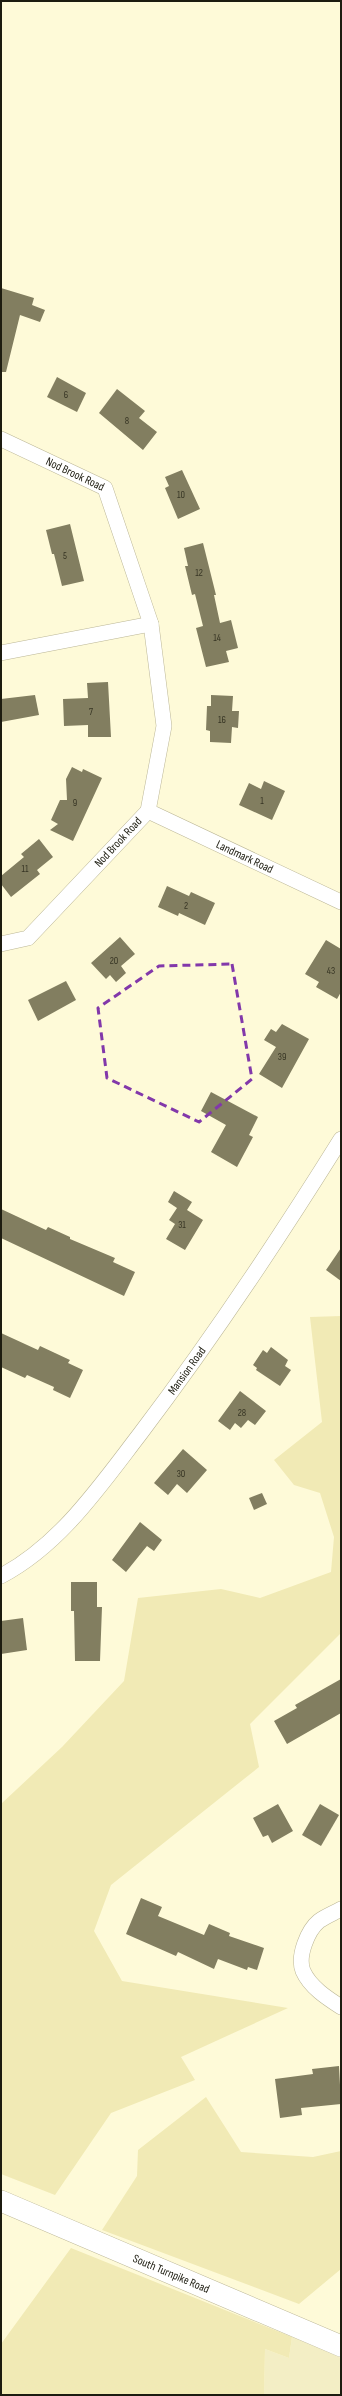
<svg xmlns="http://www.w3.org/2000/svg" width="342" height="2396" viewBox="0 0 342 2396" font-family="'Sofia Sans Condensed',sans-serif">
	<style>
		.built { fill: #f3eec5 }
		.green { fill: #f1eab5 }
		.building { fill: #827e60 }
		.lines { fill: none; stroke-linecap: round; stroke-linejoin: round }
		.minor-casing { stroke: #bbb696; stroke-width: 16 }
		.secondary-casing { stroke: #bbb696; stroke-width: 22 }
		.minor { stroke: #fff; stroke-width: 15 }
		.secondary { stroke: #fff; stroke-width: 21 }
		.marked { fill: none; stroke: #8238aa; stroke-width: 3; stroke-dasharray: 8 5; stroke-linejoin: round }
		.labels { text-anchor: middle; stroke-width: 3; stroke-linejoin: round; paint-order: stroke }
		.number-label { font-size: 10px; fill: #363423 }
		.street-label { font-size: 12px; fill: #1c1b0f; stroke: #fff }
	</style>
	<rect width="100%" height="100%" fill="#fefad8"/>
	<polygon class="built" points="292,2337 341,2358 341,2395 264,2395 265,2349 289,2358"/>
	<g class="green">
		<polygon points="341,1316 341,1633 250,1724 259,1767 111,1885 94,1931 122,1981 288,2008 181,2057 195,2080 111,2113 55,2195 1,2174 1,1804 62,1747 124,1681 138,1598 221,1589 260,1598 331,1572 334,1537 320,1493 294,1485 274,1460 322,1422 310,1317"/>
		<polygon points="206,2097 241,2152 313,2157 341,2151 341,2269 299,2304 102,2230 137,2176 138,2150"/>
		<polygon points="71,2248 292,2337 289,2358 265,2349 264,2395 1,2395 1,2344"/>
	</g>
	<g class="building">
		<polygon points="1,288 34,298 32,305 45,310 40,322 20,315 6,372 1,372"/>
		<polygon points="57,377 86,393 77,412 47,397"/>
		<polygon points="117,389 145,411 139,418 157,432 143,450 99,413"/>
		<polygon points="182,470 200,509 178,519 165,488 169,486 165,477"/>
		<polygon points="70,524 84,581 62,586 54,554 52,554 46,530"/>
		<polygon points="203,543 216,595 214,595 220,623 231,620 238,648 226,651 229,662 206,667 196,628 203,626 195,594 192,595 185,566 188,566 184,548"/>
		<polygon points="108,682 111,737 88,737 88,725 64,726 63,699 88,698 87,683"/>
		<polygon points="35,695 39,715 1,722 1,699"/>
		<polygon points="211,695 233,696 232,711 239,711 238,728 232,727 231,743 210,742 210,731 206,730 207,706 211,706"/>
		<polygon points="72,767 82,772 83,769 102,778 73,841 50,830 58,824 51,820 60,800 67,800 66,779"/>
		<polygon points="264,781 285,791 272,820 239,805 249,783 261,789"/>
		<polygon points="39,839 53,857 37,870 40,874 11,897 1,884 1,876 24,857 21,854"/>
		<polygon points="167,886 189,896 191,892 215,903 205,925 179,913 178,916 158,907"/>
		<polygon points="120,937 135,954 121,966 126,973 116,982 110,975 106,979 91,963"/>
		<polygon points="326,940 341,949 341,992 337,999 316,987 319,982 305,974"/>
		<polygon points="66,981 76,1000 38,1021 28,1000"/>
		<polygon points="282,1024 309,1039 282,1088 259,1074 276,1047 264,1040 271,1029 276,1032"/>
		<polygon points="211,1092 258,1117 249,1135 253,1137 237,1167 211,1152 226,1125 201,1111"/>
		<polygon points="174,1191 192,1202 187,1210 203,1220 185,1250 166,1239 175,1224 169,1220 177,1208 168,1202"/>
		<polygon points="1,1209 46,1230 48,1227 70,1237 70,1239 115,1258 113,1262 135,1272 124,1296 1,1238"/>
		<polygon points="341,1248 341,1281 326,1270"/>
		<polygon points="1,1333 38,1350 40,1346 70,1360 68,1363 83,1370 70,1398 53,1390 54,1387 27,1375 25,1378 1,1367"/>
		<polygon points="271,1347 288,1360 285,1366 291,1370 280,1386 256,1370 257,1368 253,1365 263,1350 267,1353"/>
		<polygon points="240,1391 266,1411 255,1425 248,1420 241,1428 235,1423 230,1430 218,1421"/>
		<polygon points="183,1449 207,1470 187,1493 177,1484 168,1495 154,1483"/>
		<polygon points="262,1493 267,1504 254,1510 249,1498"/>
		<polygon points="140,1522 162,1540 154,1551 147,1546 126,1572 112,1560"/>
		<polygon points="71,1582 97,1582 97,1607 102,1607 100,1661 75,1661 74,1611 71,1611"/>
		<polygon points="23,1618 27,1650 1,1654 1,1621"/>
		<polygon points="341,1679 341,1713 287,1744 274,1721 297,1708 295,1705"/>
		<polygon points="278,1804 293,1831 272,1843 268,1835 263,1837 253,1818"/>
		<polygon points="320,1804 339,1815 321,1846 302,1835"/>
		<polygon points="141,1898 162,1907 158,1916 204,1935 209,1924 230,1933 229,1936 264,1948 257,1970 248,1967 247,1970 218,1959 214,1969 178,1952 176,1956 126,1934"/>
		<polygon points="339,2066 341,2104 301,2108 302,2115 280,2118 275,2079 313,2074 312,2069"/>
	</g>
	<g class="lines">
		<defs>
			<g id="minor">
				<path id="s1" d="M1 439 105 488 151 624 164 726 148 811 28 938 1 944"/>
				<polyline points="1,653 151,624"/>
				<path id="s2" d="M148 811 341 902"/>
				<path id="s3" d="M1 1576C60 1545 100 1486 140 1434 212 1339 278 1240 341 1139"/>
				<path d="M341 1909C334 1913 326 1916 319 1921 308 1930 297 1956 303 1971 310 1987 327 1998 341 2007"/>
			</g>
			<g id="secondary">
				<path id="s4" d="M1 2201 341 2346"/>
			</g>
		</defs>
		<use href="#minor" class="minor-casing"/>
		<use href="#secondary" class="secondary-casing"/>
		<use href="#minor" class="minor"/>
		<use href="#secondary" class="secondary"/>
	</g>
	<path class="marked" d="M232 964 252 1079 199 1122 107 1078 98 1008 159 966Z"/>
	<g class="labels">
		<g class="number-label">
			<text x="66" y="398">6</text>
			<text x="127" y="424">8</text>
			<text x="181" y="498">10</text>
			<text x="65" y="559">5</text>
			<text x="199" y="576">12</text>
			<text x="217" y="641">14</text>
			<text x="91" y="715">7</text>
			<text x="222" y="723">16</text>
			<text x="262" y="804">1</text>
			<text x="75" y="806">9</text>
			<text x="25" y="872">11</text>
			<text x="186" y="909">2</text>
			<text x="114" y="964">20</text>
			<text x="331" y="974">43</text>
			<text x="282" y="1060">39</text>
			<text x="182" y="1228">31</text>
			<text x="242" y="1416">28</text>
			<text x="181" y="1477">30</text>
		</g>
		<g class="street-label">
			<text dy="4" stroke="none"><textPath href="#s1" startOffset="82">Nod Brook Road</textPath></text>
			<text transform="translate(118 842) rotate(-47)" y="4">Nod Brook Road</text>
			<text dy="4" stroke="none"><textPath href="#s2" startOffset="107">Landmark Road</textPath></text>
			<text dy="4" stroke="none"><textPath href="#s3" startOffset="279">Mansion Road</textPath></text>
			<text dy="4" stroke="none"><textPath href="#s4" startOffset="185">South Turnpike Road</textPath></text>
		</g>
	</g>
	<rect width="342" height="2396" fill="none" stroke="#1c1b0f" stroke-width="4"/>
</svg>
